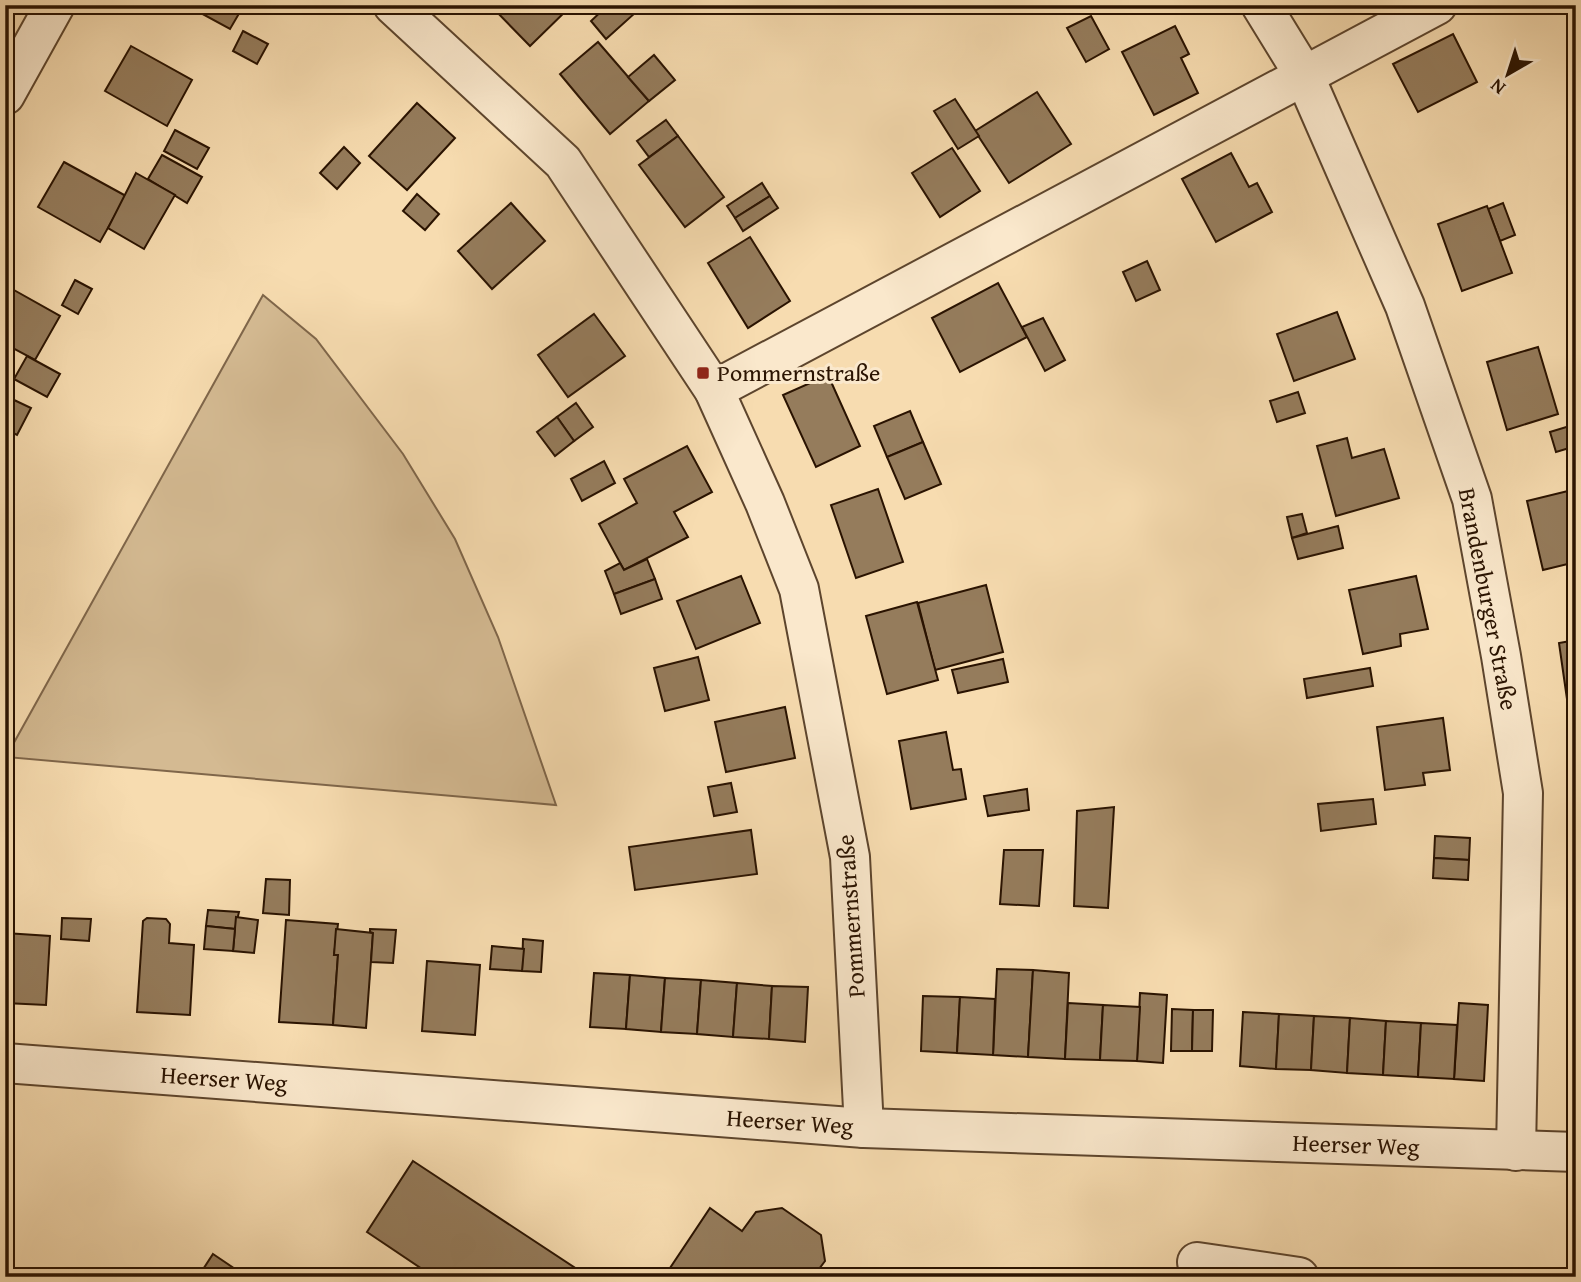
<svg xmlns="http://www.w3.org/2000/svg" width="1581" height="1282" viewBox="0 0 1581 1282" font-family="'Gentium Book Plus',serif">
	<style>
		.green { fill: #d4ba92; stroke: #7f664a; stroke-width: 2 }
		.building { fill: #957c5c; stroke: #2a1301; stroke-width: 2 }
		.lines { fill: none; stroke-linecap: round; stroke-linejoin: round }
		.minor-casing { stroke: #5d452d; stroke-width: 42 }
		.minor { stroke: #fae8cc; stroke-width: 38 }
		.poi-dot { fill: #8f2418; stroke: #fae8cc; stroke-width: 2.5 }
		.labels { text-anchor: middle; stroke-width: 6; stroke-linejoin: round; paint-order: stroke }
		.poi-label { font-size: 24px; fill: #2a1301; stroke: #fae8cc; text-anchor: start }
		.street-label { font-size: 24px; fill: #2a1301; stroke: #fae8cc }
	</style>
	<rect width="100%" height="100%" fill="#f7dcb0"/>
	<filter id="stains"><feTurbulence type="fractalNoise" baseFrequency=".00286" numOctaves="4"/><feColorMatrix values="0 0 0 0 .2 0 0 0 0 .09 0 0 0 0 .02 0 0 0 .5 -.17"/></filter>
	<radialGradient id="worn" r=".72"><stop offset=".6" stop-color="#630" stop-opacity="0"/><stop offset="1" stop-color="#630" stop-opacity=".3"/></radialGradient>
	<polygon class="green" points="263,295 316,339 403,454 455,539 498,637 556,805 6,757"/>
	<g class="building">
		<polygon points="186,5 244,5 230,29"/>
		<polygon points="490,5 572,5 530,46"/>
		<polygon points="608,5 628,5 635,13 606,39 591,21"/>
		<polygon points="1565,5 1576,5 1576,28"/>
		<polygon points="1091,16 1109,49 1086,62 1067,28"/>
		<polygon points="1175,26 1189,54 1181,58 1198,93 1154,115 1122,52"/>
		<polygon points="243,31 268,44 257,64 233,51"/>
		<polygon points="1453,34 1477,82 1418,112 1393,64"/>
		<polygon points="598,42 649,101 610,134 560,74"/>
		<polygon points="131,46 192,80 167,126 105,91"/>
		<polygon points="654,55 675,80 649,101 628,77"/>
		<polygon points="1037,92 1071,144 1009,183 975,131"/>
		<polygon points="955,99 979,136 958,149 934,111"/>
		<polygon points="417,103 455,138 407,190 369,156"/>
		<polygon points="666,120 678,136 649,157 637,141"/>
		<polygon points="175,130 209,148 197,169 164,151"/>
		<polygon points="678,136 724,197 685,227 639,165"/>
		<polygon points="344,147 360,163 337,189 320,173"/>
		<polygon points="952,148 980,191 940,217 912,173"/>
		<polygon points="1231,153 1249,187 1257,183 1272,212 1216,242 1182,179"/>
		<polygon points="162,155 202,177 187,203 148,179"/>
		<polygon points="64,162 126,196 100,242 38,207"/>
		<polygon points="136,173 175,195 144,249 108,228"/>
		<polygon points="762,183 770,196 735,218 727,206"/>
		<polygon points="417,194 439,214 425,230 403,211"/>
		<polygon points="770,196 778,208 743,231 735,218"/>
		<polygon points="511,203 545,241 492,289 458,251"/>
		<polygon points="1503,203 1515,235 1500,241 1488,209"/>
		<polygon points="1487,206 1512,273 1462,291 1438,224"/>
		<polygon points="750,237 790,301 748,328 708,263"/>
		<polygon points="1147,261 1160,290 1136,301 1123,272"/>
		<polygon points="75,280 92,289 78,314 62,305"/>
		<polygon points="998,283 1027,337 960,372 932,318"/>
		<polygon points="5,285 60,316 35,360 5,344"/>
		<polygon points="1337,312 1355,359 1294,381 1277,334"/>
		<polygon points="594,314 625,356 568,397 538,355"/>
		<polygon points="1043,318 1065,360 1045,371 1022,327"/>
		<polygon points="1538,347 1558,414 1507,430 1487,362"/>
		<polygon points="27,356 60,374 47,397 14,379"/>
		<polygon points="828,375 860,446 816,467 783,395"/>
		<polygon points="1298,392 1305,413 1277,422 1270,401"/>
		<polygon points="12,399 31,408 17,435 5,429 5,411"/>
		<polygon points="576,403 593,427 574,441 557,417"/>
		<polygon points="910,411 923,442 887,457 874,426"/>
		<polygon points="557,417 574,441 555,456 537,432"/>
		<polygon points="1576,424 1576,446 1556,452 1550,432"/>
		<polygon points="1347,438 1352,458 1384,449 1399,498 1336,516 1317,446"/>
		<polygon points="923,442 941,484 905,499 887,457"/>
		<polygon points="687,446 712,492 674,512 688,537 624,570 599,524 637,503 624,479"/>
		<polygon points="604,461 615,483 582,501 571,479"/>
		<polygon points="878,489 903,562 856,578 831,505"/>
		<polygon points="1576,489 1576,562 1543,570 1527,501"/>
		<polygon points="1302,514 1307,533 1292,538 1287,517"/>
		<polygon points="1338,526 1343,548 1298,559 1292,538"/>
		<polygon points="647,559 655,579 614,594 605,571 620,563 624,570"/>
		<polygon points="741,576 760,623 696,649 677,601"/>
		<polygon points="1416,576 1428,629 1400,634 1401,646 1363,654 1349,590"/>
		<polygon points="655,579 662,599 621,614 614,594"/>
		<polygon points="986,585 1003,652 935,670 918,603"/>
		<polygon points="917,602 938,680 887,694 866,616"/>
		<polygon points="1576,640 1576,712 1569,713 1559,643"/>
		<polygon points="698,657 709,700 665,711 654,668"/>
		<polygon points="1003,659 1008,682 958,693 952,670"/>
		<polygon points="1370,668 1373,686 1307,698 1304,679"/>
		<polygon points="785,707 795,758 726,772 715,722"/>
		<polygon points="1443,718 1450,770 1423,773 1425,785 1385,790 1377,727"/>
		<polygon points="946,732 953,770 961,769 966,799 911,809 899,741"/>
		<polygon points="731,783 737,812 714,816 708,787"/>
		<polygon points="1027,789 1029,810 988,816 984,796"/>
		<polygon points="1373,799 1376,824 1321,831 1318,804"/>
		<polygon points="1114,807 1108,908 1074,906 1077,811"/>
		<polygon points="751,830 757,874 635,890 629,847"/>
		<polygon points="1435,836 1470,838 1469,860 1434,858"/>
		<polygon points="1004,850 1043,850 1039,906 1000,904"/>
		<polygon points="1434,858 1469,860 1468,880 1433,878"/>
		<polygon points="266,879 290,880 289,915 263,913"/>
		<polygon points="208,910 239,912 235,929 206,926"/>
		<polygon points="236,917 258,920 254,953 233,951"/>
		<polygon points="62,918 91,919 89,941 61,939"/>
		<polygon points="147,918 166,919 170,924 169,943 194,945 190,1015 137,1012 143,921"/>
		<polygon points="286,920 338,924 334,955 338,955 333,1025 279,1022"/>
		<polygon points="206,926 235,929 233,951 204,949"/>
		<polygon points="336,929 373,933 366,1028 333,1025 338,955 334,955"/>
		<polygon points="370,929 396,930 393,963 371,962 373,933 370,932"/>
		<polygon points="5,933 50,936 46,1005 5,1003"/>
		<polygon points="523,939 543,941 541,972 522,971"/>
		<polygon points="492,946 524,949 522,971 490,969"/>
		<polygon points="427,961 480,965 475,1035 422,1031"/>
		<polygon points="997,969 1033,970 1028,1057 993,1055"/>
		<polygon points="1033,970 1069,973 1065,1059 1028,1057"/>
		<polygon points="594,973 630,975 626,1029 590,1027"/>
		<polygon points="630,975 665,978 661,1032 626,1029"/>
		<polygon points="665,978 701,980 697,1034 661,1032"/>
		<polygon points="701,980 737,983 733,1037 697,1034"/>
		<polygon points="737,983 772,986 769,1039 733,1037"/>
		<polygon points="772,986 808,987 805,1042 769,1039"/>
		<polygon points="1140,993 1167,995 1163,1063 1137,1061"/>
		<polygon points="923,996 960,997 957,1053 921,1051"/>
		<polygon points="960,997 995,999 993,1055 957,1053"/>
		<polygon points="1068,1003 1103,1005 1100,1060 1065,1059"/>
		<polygon points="1459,1003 1488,1005 1484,1081 1454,1079"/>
		<polygon points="1103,1005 1140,1007 1137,1061 1100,1060"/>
		<polygon points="1172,1009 1193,1010 1192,1051 1171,1051"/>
		<polygon points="1193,1010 1213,1010 1212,1051 1192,1051"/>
		<polygon points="1243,1012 1279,1014 1276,1069 1240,1066"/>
		<polygon points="1279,1014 1314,1016 1311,1070 1276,1069"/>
		<polygon points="1314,1016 1350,1018 1347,1073 1311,1070"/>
		<polygon points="1350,1018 1386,1021 1383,1075 1347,1073"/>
		<polygon points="1386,1021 1421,1023 1418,1077 1383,1075"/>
		<polygon points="1421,1023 1457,1025 1454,1079 1418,1077"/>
		<polygon points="413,1161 589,1277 434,1277 367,1232"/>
		<polygon points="710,1208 742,1231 756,1212 782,1208 821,1235 825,1261 813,1277 664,1277"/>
		<polygon points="213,1254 247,1277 198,1277"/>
	</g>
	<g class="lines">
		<defs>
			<g id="minor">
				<polyline points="393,5 563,162 714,390 765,503 799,589 850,857 864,1128"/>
				<polyline points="1261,5 1304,75 1405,306 1472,499 1501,656 1523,793 1516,1151"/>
				<polyline points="5,95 55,5"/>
				<polyline points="714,390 1437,5"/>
				<polyline points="5,1063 864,1128 1576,1152"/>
				<polyline points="1197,1262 1299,1277"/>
			</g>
		</defs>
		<use href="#minor" class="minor-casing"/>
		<use href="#minor" class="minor"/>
	</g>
	<rect class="poi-dot" x="696" y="366" width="14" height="14" rx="3.5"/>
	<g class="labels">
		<g class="poi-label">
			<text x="717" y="381">Pommernstraße</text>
		</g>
		<g class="street-label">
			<text transform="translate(1488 599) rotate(79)" y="8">Brandenburger Straße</text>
			<text transform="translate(851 916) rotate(-94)" y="8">Pommernstraße</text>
			<text transform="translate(224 1079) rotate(4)" y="8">Heerser Weg</text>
			<text transform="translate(790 1122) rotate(4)" y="8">Heerser Weg</text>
			<text transform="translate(1356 1145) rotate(2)" y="8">Heerser Weg</text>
		</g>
	</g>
	<rect width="1581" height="1282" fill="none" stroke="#f7dcb0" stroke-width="28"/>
	<rect x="7" y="7" width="1567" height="1268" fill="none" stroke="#2a1301" stroke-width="3.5"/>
	<rect x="14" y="14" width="1553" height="1254" fill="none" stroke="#2a1301" stroke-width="2"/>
	<g transform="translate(1508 74) rotate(219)" stroke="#fae8cc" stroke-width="5" paint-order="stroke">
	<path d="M0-5L12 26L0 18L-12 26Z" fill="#2a1301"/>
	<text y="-10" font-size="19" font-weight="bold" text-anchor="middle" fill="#2a1301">N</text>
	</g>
	<rect width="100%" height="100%" filter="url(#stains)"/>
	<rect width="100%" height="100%" fill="url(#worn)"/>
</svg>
